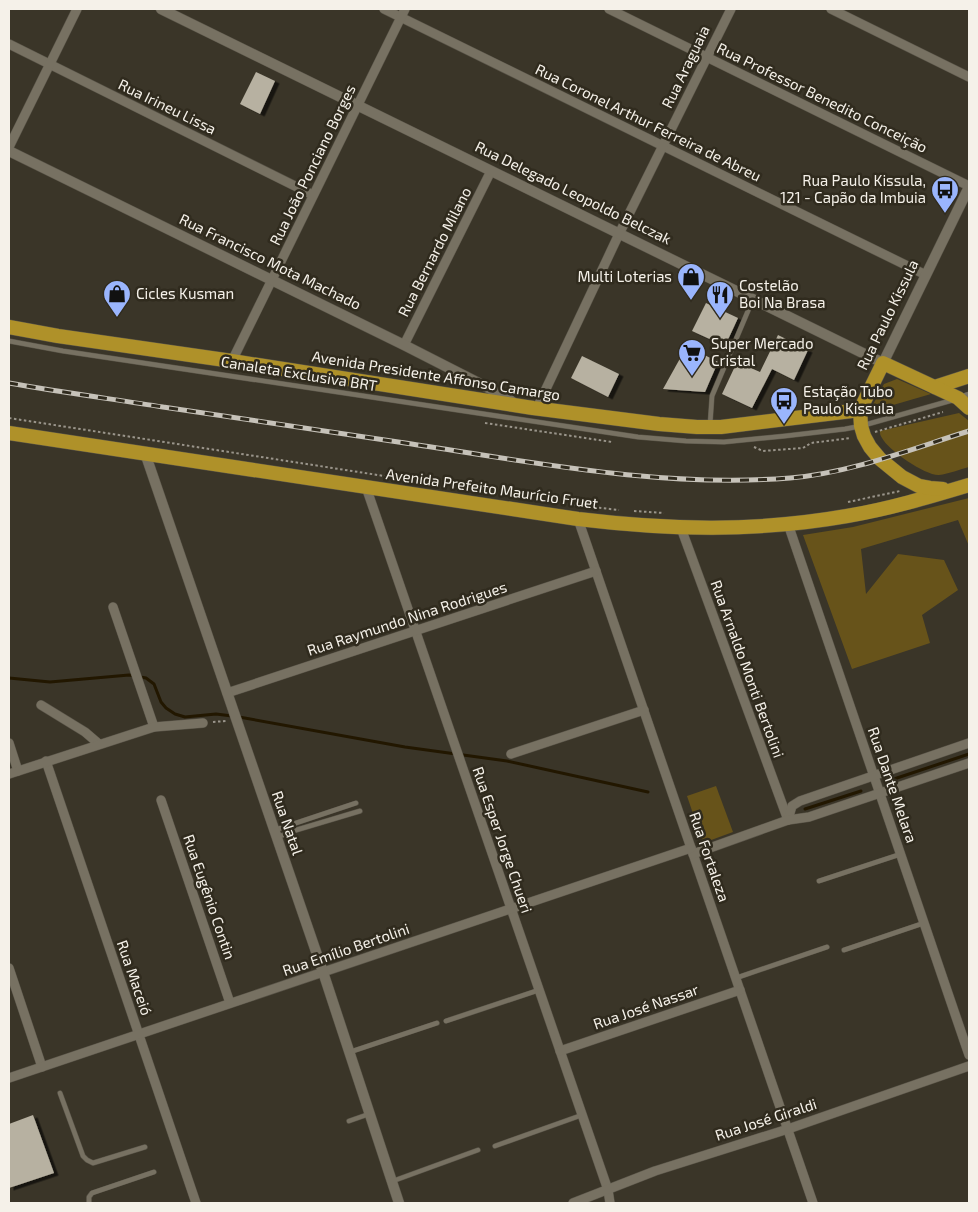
<svg xmlns="http://www.w3.org/2000/svg" width="978" height="1212" viewBox="0 0 978 1212" font-family="'Exo 2',sans-serif">
	<style>
		.green { fill: #67531a }
		.lines { fill: none; stroke-linecap: round; stroke-linejoin: round }
		.stream { stroke: #221700; stroke-width: 3 }
		.building { fill: #b7b1a1; filter: url(#shadow) }
		.service-casing { stroke: #595448; stroke-width: 5.5 }
		.minor-casing { stroke: #595448; stroke-width: 10 }
		.tertiary-casing { stroke: #595448; stroke-width: 11 }
		.primary-casing { stroke: #595448; stroke-width: 15 }
		.path { stroke: #9a958b; stroke-width: 2; stroke-dasharray: 2.5 2.5; stroke-linecap: butt }
		.service { stroke: #777162; stroke-width: 4.5 }
		.minor { stroke: #777162; stroke-width: 9 }
		.tertiary { stroke: #777162; stroke-width: 10 }
		.primary { stroke: #af9129; stroke-width: 14 }
		.rail-casing { stroke: #c6c2b9; stroke-width: 5 }
		.rail { stroke: #302b1e; stroke-width: 3; stroke-dasharray: 9; stroke-linecap: butt }
		.labels { text-anchor: middle; stroke-width: 5; stroke-linejoin: round; paint-order: stroke }
		.street-label { font-size: 15px; fill: #f5f1e9; stroke: #302b1e }
		.poi-label { font-size: 15px; fill: #f5f1e9; stroke: #302b1e; text-anchor: start }
	</style>
	<defs>
		<filter id="shadow"><feDropShadow dx="4.5" dy="2.5" stdDeviation="0" flood-color="#0009"/></filter>
	</defs>
	<rect width="100%" height="100%" fill="#3a3528"/>
	<g class="green">
		<polygon points="897,379 931,394 869,412 884,384"/>
		<path d="M959 413 969 421V467C960 469 949 474 939 475 926 476 888 450 882 438 880 435 880 434 880 431Z"/>
		<polygon points="969,498 969,546 958,520 861,549 866,594 898,554 944,560 958,590 922,615 930,643 852,669 803,535 853,527"/>
		<polygon points="716,786 733,832 703,843 687,796"/>
	</g>
	<g class="lines">
		<g class="stream">
			<polyline points="9,678 50,682 129,675 146,678 154,684 161,702 166,708 175,714 185,717 216,714 232,716"/>
			<polyline points="239,717 405,747 507,761 648,792"/>
			<polyline points="894,779 969,754"/>
			<polyline points="805,809 861,791"/>
		</g>
	</g>
	<g class="building">
		<polygon points="256,72 275,81 260,114 240,104"/>
		<polygon points="706,303 738,318 725,346 692,331"/>
		<polygon points="778,335 808,350 794,380 772,369 752,408 722,394 737,362 760,372"/>
		<polygon points="687,346 718,362 705,392 663,389"/>
		<polygon points="582,356 619,374 608,397 571,378"/>
		<polygon points="33,1115 54,1173 9,1188 9,1124"/>
	</g>
	<g class="lines">
		<defs>
			<g id="service">
				<polyline points="9,341 63,351 638,437 686,441 724,442 785,436 845,429 861,426 953,400"/>
				<polyline points="960,397 969,394"/>
				<polyline points="710,425 712,396 753,299"/>
				<polyline points="275,830 356,803"/>
				<polyline points="278,837 293,831 360,811"/>
				<polyline points="819,881 901,854"/>
				<polyline points="844,950 924,923"/>
				<polyline points="736,978 827,947"/>
				<polyline points="446,1021 539,990"/>
				<polyline points="350,1052 437,1023"/>
				<polyline points="60,1093 83,1156 87,1160 93,1163 145,1147"/>
				<polyline points="349,1121 369,1114"/>
				<polyline points="495,1146 582,1115"/>
				<polyline points="393,1181 478,1150"/>
				<polyline points="89,1203 89,1197 92,1193 154,1172"/>
			</g>
			<g id="minor">
				<polyline points="384,9 926,275"/>
				<polyline points="609,9 969,186"/>
				<polyline points="831,9 969,77"/>
				<polyline points="9,44 313,195"/>
				<polyline points="9,147 77,9"/>
				<polyline points="404,345 491,171"/>
				<polyline points="232,361 405,9"/>
				<polyline points="537,408 619,234 731,9"/>
				<polyline points="366,487 608,1190 610,1203"/>
				<polyline points="578,519 813,1203"/>
				<polyline points="788,524 969,1055"/>
				<polyline points="681,528 788,820"/>
				<polyline points="113,607 154,727"/>
				<polyline points="227,693 596,571"/>
				<polyline points="41,705 85,732 99,744"/>
				<polyline points="9,743 18,771"/>
				<polyline points="511,754 644,710"/>
				<polyline points="46,761 196,1203"/>
				<polyline points="9,774 154,727 203,723"/>
				<polyline points="161,800 230,1003"/>
				<polyline points="788,820 792,806 800,801 969,743"/>
				<polyline points="693,854 788,820 809,817 969,763"/>
				<polyline points="9,968 42,1067"/>
				<polyline points="560,1051 740,990"/>
				<polyline points="9,1078 691,848"/>
				<polyline points="573,1203 655,1171 788,1129 969,1066"/>
			</g>
			<g id="tertiary">
				<polyline points="161,9 883,363 969,187"/>
				<polyline points="9,151 404,345 506,397 515,404"/>
				<polyline points="145,453 323,972 399,1203"/>
			</g>
			<g id="primary">
				<polyline points="9,327 58,336 232,361 533,408 659,424 697,427 721,427 860,410"/>
				<polyline points="935,387 969,376"/>
				<path d="M9 433 578 519C669 530 756 532 847 516 889 509 929 497 969 485"/>
				<polyline points="943,489 930,488 919,486 902,477 880,459 870,447 864,436 861,426 860,410 883,363 958,398 969,408"/>
			</g>
		</defs>
		<use href="#service" class="service-casing"/>
		<use href="#minor" class="minor-casing"/>
		<use href="#tertiary" class="tertiary-casing"/>
		<use href="#primary" class="primary-casing"/>
		<g class="path">
			<polyline points="9,418 436,484"/>
			<polyline points="485,423 612,442"/>
			<polyline points="875,432 943,412"/>
			<polyline points="754,447 763,451 803,448 811,443 851,438"/>
			<polyline points="848,502 900,491"/>
			<polyline points="574,505 619,510"/>
			<polyline points="634,511 664,513"/>
			<polyline points="213,722 226,721"/>
		</g>
		<use href="#service" class="service"/>
		<use href="#minor" class="minor"/>
		<use href="#tertiary" class="tertiary"/>
		<use href="#primary" class="primary"/>
		<defs>
			<path id="rail" d="M9 383C60 392 112 399 163 407 244 419 325 431 405 443 532 462 661 488 790 478 851 473 911 449 969 431"/>
		</defs>
		<use href="#rail" class="rail-casing"/>
		<use href="#rail" class="rail"/>
	</g>
	<defs>
		<symbol id="bus-pin" viewBox="-11 -11 22 30"><path d="M0 17L-7.5 6A9.5 9.5 0 1 1 7.5 6Z" fill="#9ab5fd" stroke="#302b1e"/><path d="M-5-6H5V4H4V6H2V4H-2V6H-4V4H-5ZM-3.5-4V0h7V-4ZM-3.5 1.2v1.5H-2V1.2ZM2 1.2v1.5H3.5V1.2Z" fill="#111"/></symbol>
		<symbol id="shop-pin" viewBox="-11 -11 22 30"><path d="M0 17L-7.5 6A9.5 9.5 0 1 1 7.5 6Z" fill="#9ab5fd" stroke="#302b1e"/><path d="M-5-2.5h2.3a2.7 3.5 0 0 1 5.4 0H5L5.5 6h-11ZM-1.5-2.5h3a1.5 2.3 0 0 0-3 0Z" fill="#111"/></symbol>
		<symbol id="restaurant-pin" viewBox="-11 -11 22 30"><path d="M0 17L-7.5 6A9.5 9.5 0 1 1 7.5 6Z" fill="#9ab5fd" stroke="#302b1e"/><path d="M-5-6h1v4h1v-4h1v4h1v-4h1v5L-1.5 .5V6h-2V.5L-5-1ZM5-6V6H3V1.5H1.5Q1.5-4 5-6Z" fill="#111"/></symbol>
		<symbol id="supermarket-pin" viewBox="-11 -11 22 30"><path d="M0 17L-7.5 6A9.5 9.5 0 1 1 7.5 6Z" fill="#9ab5fd" stroke="#302b1e"/><path d="M-6-5.5h2.5l.6 2H6L4.5 2H-2.5L-4.4-4H-6ZM-1.5 3.2a1.3 1.3 0 1 0 .1 0ZM3 3.2a1.3 1.3 0 1 0 .1 0Z" fill="#111"/></symbol>
	</defs>
	<g fill-rule="evenodd">
		<use href="#bus-pin" x="929" y="174" width="32" height="43"/>
		<use href="#shop-pin" x="675" y="261" width="32" height="43"/>
		<use href="#shop-pin" x="101" y="278" width="32" height="43"/>
		<use href="#restaurant-pin" x="704" y="279" width="32" height="43"/>
		<use href="#supermarket-pin" x="676" y="337" width="32" height="43"/>
		<use href="#bus-pin" x="768" y="385" width="32" height="43"/>
	</g>
	<g class="labels">
		<g class="street-label">
			<text transform="translate(686 67) rotate(-64)" y="5">Rua Araguaia</text>
			<text transform="translate(822 98) rotate(26)" y="5">Rua Professor Benedito Conceição</text>
			<text transform="translate(167 107) rotate(26)" y="5">Rua Irineu Lissa</text>
			<text transform="translate(648 123) rotate(26)" y="5">Rua Coronel Arthur Ferreira de Abreu</text>
			<text transform="translate(313 165) rotate(-64)" y="5">Rua João Ponciano Borges</text>
			<text transform="translate(573 193) rotate(26)" y="5">Rua Delegado Leopoldo Belczak</text>
			<text transform="translate(435 252) rotate(-63)" y="5">Rua Bernardo Milano</text>
			<text transform="translate(270 262) rotate(26)" y="5">Rua Francisco Mota Machado</text>
			<text transform="translate(888 315) rotate(-64)" y="5">Rua Paulo Kissula</text>
			<text transform="translate(299 374) rotate(9)" y="5">Canaleta Exclusiva BRT</text>
			<text transform="translate(436 376) rotate(9)" y="5">Avenida Presidente Affonso Camargo</text>
			<text transform="translate(492 489) rotate(8)" y="5">Avenida Prefeito Maurício Fruet</text>
			<text transform="translate(407 619) rotate(-18)" y="5">Rua Raymundo Nina Rodrigues</text>
			<text transform="translate(747 669) rotate(70)" y="5">Rua Arnaldo Monti Bertolini</text>
			<text transform="translate(892 785) rotate(71)" y="5">Rua Dante Melara</text>
			<text transform="translate(287 823) rotate(71)" y="5">Rua Natal</text>
			<text transform="translate(502 840) rotate(71)" y="5">Rua Esper Jorge Chueri</text>
			<text transform="translate(709 857) rotate(71)" y="5">Rua Fortaleza</text>
			<text transform="translate(209 897) rotate(71)" y="5">Rua Eugênio Contin</text>
			<text transform="translate(346 950) rotate(-19)" y="5">Rua Emílio Bertolini</text>
			<text transform="translate(134 978) rotate(71)" y="5">Rua Maceió</text>
			<text transform="translate(646 1007) rotate(-19)" y="5">Rua José Nassar</text>
			<text transform="translate(766 1120) rotate(-18)" y="5">Rua José Giraldi</text>
		</g>
		<g class="poi-label">
			<text x="926" y="186" text-anchor="end">Rua Paulo Kissula,<tspan x="926" dy="17">121 - Capão da Imbuia</tspan></text>
			<text x="672" y="282" text-anchor="end">Multi Loterias</text>
			<text x="739" y="291">Costelão<tspan x="739" dy="17">Boi Na Brasa</tspan></text>
			<text x="136" y="299">Cicles Kusman</text>
			<text x="711" y="349">Super Mercado<tspan x="711" dy="17">Cristal</tspan></text>
			<text x="803" y="397">Estação Tubo<tspan x="803" dy="17">Paulo Kissula</tspan></text>
		</g>
	</g>
	<rect width="978" height="1212" fill="none" stroke="#f5f1e9" stroke-width="20"/>
</svg>
